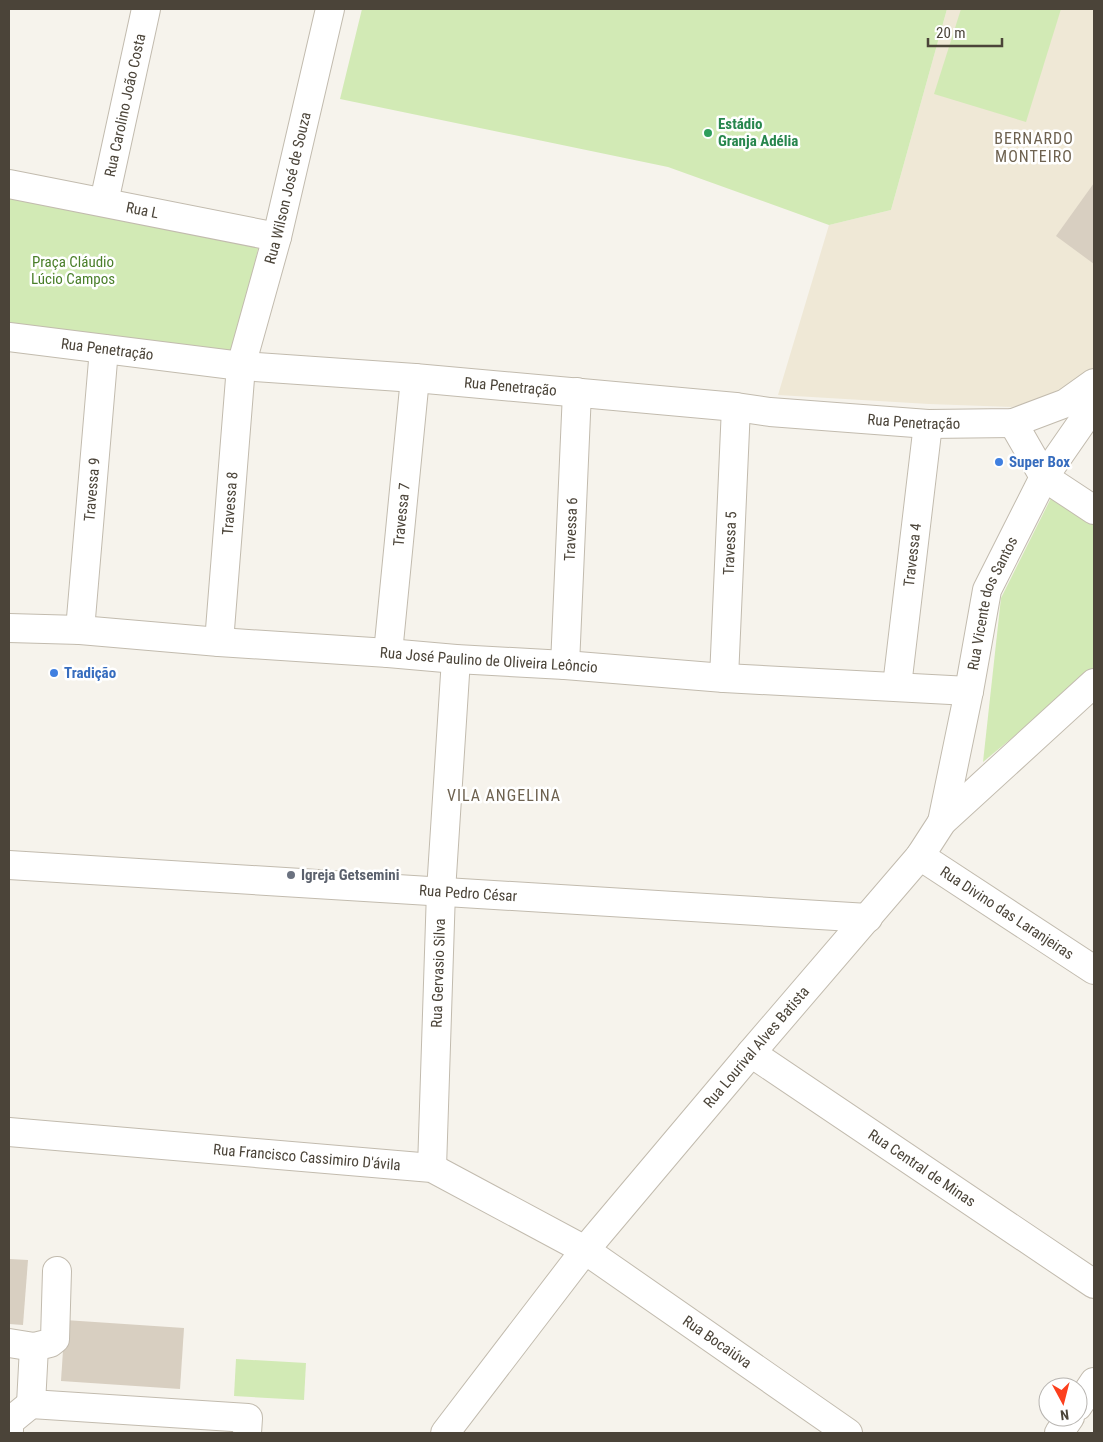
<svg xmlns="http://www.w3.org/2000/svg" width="1103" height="1442" viewBox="0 0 1103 1442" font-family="'Roboto Condensed',sans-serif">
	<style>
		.education { fill: #efe8d6 }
		.green { fill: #d2eab5 }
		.building { fill: #d8cfc1 }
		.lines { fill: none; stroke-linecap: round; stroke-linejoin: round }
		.minor-casing { stroke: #c2bbae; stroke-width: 30 }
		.minor { stroke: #fff; stroke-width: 28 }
		.leisure-dot { fill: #2e9e5b; stroke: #fff; stroke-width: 2 }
		.shop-dot { fill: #3f7fe0; stroke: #fff; stroke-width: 2 }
		.worship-dot { fill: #6b7280; stroke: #fff; stroke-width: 2 }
		.labels { text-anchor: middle; stroke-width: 5; stroke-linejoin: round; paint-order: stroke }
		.street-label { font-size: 15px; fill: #4b4439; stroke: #fff }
		.leisure-label { font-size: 15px; font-weight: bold; fill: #27864d; stroke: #fff; text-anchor: start }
		.park-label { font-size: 15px; fill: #4a7f2a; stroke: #fff }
		.shop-label { font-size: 15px; font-weight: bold; fill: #366cbe; stroke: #fff; text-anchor: start }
		.worship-label { font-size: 15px; font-weight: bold; fill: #5b616d; stroke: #fff; text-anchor: start }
		.neighbourhood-label { font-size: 16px; letter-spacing: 1px; fill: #6e6250; stroke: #fff }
	</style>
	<rect width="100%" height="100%" fill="#f6f3ec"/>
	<polygon class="education" points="947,9 1094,9 1094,368 1063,392 1012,407 929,404 778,395 829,225 891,210"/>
	<g class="green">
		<polygon points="362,9 947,9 891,210 829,225 668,167 340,99"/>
		<polygon points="961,9 1061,9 1026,122 934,94"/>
		<polygon points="9,191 260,240 235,353 9,327"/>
		<polygon points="1053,494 1094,524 1094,670 983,762 1001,598"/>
		<polygon points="236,1359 306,1363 304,1400 234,1396"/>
	</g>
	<g class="building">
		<polygon points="1094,183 1094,264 1056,236"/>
		<polygon points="9,1259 28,1260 23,1325 9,1324"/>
		<polygon points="65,1320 184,1328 180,1389 61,1381"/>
	</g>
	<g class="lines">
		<defs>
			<g id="minor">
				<path id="s1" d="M9 184 277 237"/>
				<path id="s2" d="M104 202 146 9"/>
				<path id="s3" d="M9 337 241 366 415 378 736 407 770 412 928 424 1013 423 1066 403 1094 383"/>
				<polyline points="1013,423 1044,477 1094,510"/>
				<path id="s4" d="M9 628 80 630 219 642 388 653 456 659 565 665 724 678 969 691"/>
				<path id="s5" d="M80 630 104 349"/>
				<path id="s6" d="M219 642 241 366 277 237 330 9"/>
				<path id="s7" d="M388 653 415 378"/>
				<path id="s8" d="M565 665 577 392"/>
				<path id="s9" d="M724 678 736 407"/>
				<path id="s10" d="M897 686 928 424"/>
				<path id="s11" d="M942 822 969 691 987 590 1044 477 1094 405"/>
				<path id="s12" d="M920 856 1094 970"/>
				<path id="s13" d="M9 865 868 918"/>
				<path id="s14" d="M751 1053 1094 1284"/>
				<path id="s15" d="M9 1132 432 1168 585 1250 848 1433"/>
				<path id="s16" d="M432 1168 441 891 456 659"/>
				<polyline points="57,1271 55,1339 50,1343 34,1347 31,1404 248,1418 247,1433"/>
				<polyline points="9,1343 34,1347"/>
				<polyline points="1078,1406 1094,1382"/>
				<polyline points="9,1431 9,1422 31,1404"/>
				<path id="s17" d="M445 1433 585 1250 751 1053 920 856 942 822 1094 683"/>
				<polyline points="1059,1433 1070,1417"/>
			</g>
		</defs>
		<use href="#minor" class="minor-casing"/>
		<use href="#minor" class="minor"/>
	</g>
	<circle class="leisure-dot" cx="708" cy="133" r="5"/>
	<g class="shop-dot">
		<circle cx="999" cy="462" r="5"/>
		<circle cx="54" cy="673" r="5"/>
	</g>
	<circle class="worship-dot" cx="291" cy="875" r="5"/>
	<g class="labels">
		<g class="street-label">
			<text dy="5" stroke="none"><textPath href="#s2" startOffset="99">Rua Carolino João Costa</textPath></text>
			<text dy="5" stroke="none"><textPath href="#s6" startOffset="461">Rua Wilson José de Souza</textPath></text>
			<text dy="5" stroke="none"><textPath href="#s1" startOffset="136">Rua L</textPath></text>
			<text dy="5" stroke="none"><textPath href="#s3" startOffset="99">Rua Penetração</textPath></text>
			<text dy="5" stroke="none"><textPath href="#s3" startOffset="504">Rua Penetração</textPath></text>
			<text dy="5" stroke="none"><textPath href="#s3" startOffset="909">Rua Penetração</textPath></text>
			<text dy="5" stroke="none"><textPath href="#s5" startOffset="141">Travessa 9</textPath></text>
			<text dy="5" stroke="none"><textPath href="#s6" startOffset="139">Travessa 8</textPath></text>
			<text dy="5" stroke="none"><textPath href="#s7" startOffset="139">Travessa 7</textPath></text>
			<text dy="5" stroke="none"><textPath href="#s8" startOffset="136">Travessa 6</textPath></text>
			<text dy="5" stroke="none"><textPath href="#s9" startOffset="135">Travessa 5</textPath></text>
			<text dy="5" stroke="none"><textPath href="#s10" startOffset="132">Travessa 4</textPath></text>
			<text dy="5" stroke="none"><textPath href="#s11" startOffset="225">Rua Vicente dos Santos</textPath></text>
			<text dy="5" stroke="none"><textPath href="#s4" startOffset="481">Rua José Paulino de Oliveira Leôncio</textPath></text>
			<text dy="5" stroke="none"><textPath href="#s13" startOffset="460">Rua Pedro César</textPath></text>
			<text dy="5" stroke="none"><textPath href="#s12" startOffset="104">Rua Divino das Laranjeiras</textPath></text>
			<text dy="5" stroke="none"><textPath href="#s16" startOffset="195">Rua Gervasio Silva</textPath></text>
			<text dy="5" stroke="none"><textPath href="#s17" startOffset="496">Rua Lourival Alves Batista</textPath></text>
			<text dy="5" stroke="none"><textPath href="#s15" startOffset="299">Rua Francisco Cassimiro D'ávila</textPath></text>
			<text dy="5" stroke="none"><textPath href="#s14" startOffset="206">Rua Central de Minas</textPath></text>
			<text dy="5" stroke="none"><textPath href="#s15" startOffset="759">Rua Bocaiúva</textPath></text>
		</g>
		<g class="leisure-label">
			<text x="718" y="129">Estádio<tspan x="718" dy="17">Granja Adélia</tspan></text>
		</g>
		<g class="park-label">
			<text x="73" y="267">Praça Cláudio<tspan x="73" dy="17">Lúcio Campos</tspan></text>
		</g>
		<g class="shop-label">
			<text x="1009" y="467">Super Box</text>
			<text x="64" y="678">Tradição</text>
		</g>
		<g class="worship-label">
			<text x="301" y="880">Igreja Getsemini</text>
		</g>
		<g class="neighbourhood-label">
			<text x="1034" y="144">BERNARDO<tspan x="1034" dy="18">MONTEIRO</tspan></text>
			<text x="504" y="801">VILA ANGELINA</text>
		</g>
	</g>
	<rect width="1103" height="1442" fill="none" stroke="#4b4439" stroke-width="20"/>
	<g transform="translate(1063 1402) rotate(173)"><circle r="24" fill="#ffffff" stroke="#b7b4b0"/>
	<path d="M0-4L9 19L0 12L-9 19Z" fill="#fc3f1d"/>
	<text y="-8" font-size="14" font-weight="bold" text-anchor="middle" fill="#4b4439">N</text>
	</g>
	<path d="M928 38v8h74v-8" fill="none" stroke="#4b4439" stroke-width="2.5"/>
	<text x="936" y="38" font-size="15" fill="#4b4439" stroke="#ffffff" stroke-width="4" paint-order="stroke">20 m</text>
</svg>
